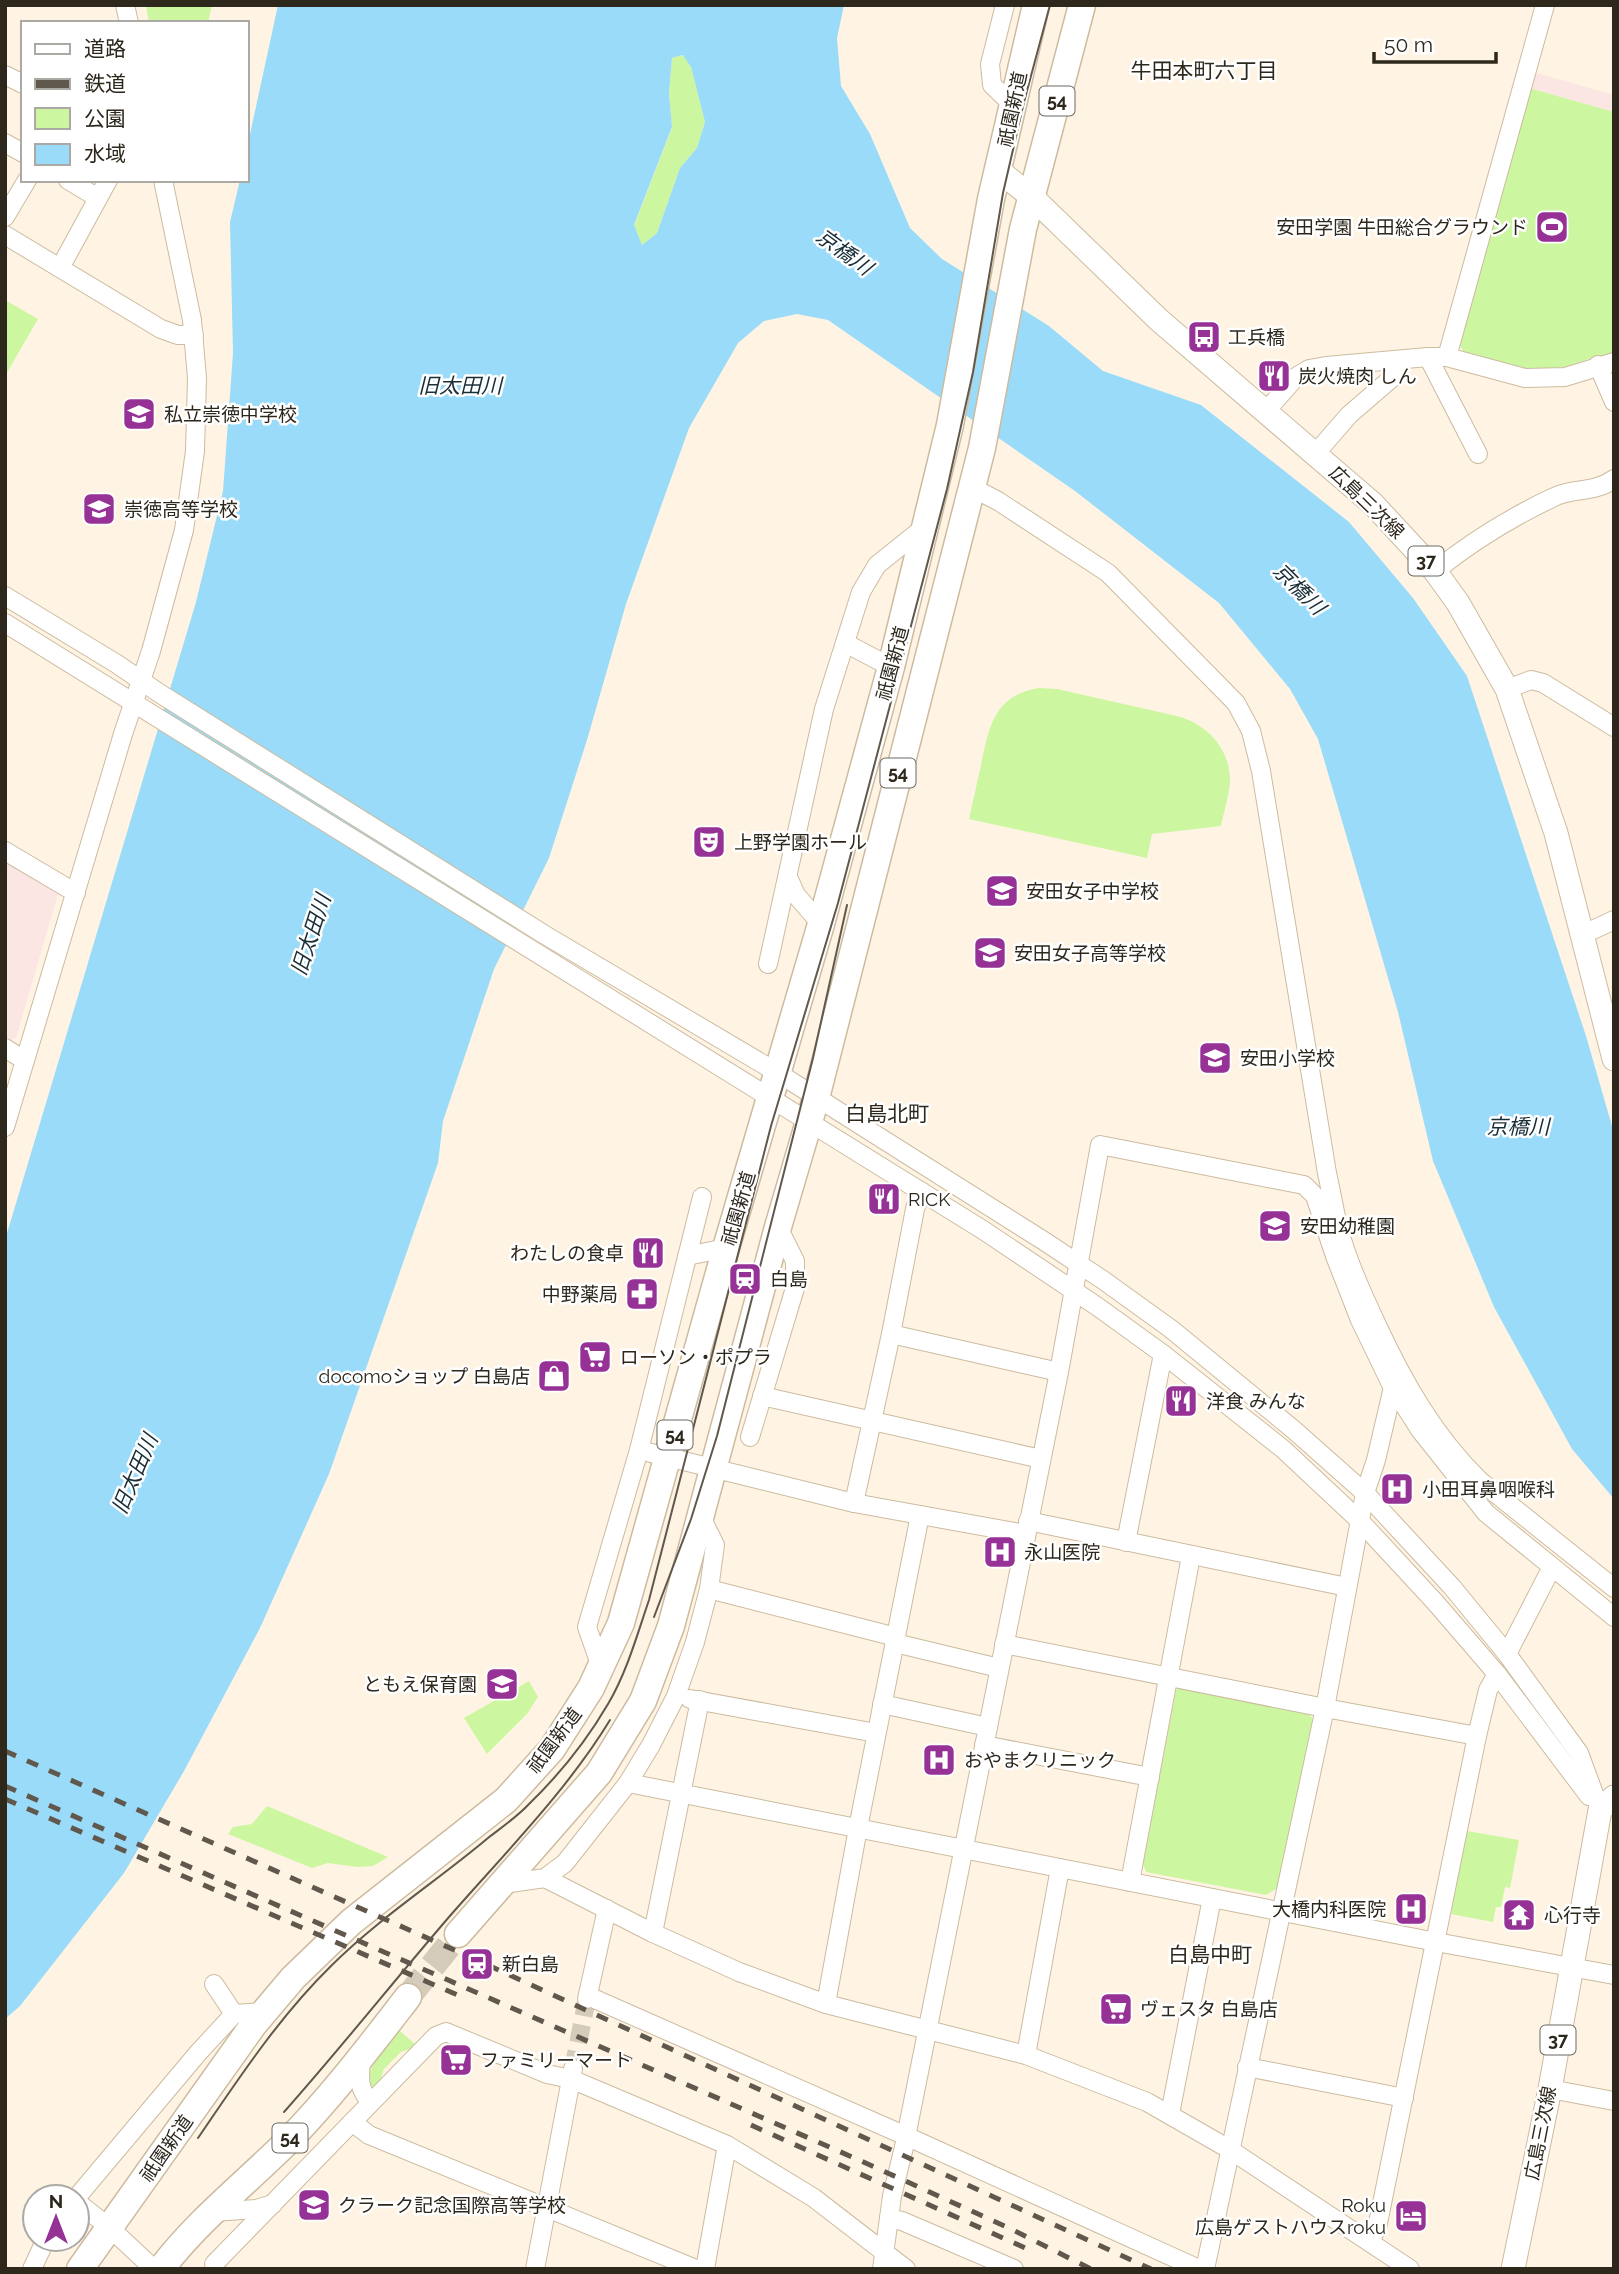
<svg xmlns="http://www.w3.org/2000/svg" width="1619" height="2274" viewBox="0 0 1619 2274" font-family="Raleway,'Noto Sans JP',sans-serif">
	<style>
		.commercial { fill: #fbe6e3 }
		.green { fill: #cdf6a0 }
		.water { fill: #9adbf9; fill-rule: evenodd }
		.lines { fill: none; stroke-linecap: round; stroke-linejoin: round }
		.minor-tunnel { stroke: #d5cbbb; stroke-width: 18; stroke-dasharray: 18 9; stroke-linecap: butt }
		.highway-tunnel { stroke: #d5cbbb; stroke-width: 26; stroke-dasharray: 26 13; stroke-linecap: butt }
		.minor-casing { stroke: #ccbb9f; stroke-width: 20 }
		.major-casing { stroke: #ccbb9f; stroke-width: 25 }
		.highway-casing { stroke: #ccbb9f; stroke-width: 29 }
		.minor { stroke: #fff; stroke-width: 18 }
		.major { stroke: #fff; stroke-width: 23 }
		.highway { stroke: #fff; stroke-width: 26 }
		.tram { stroke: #60584c; stroke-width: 2 }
		.rail { stroke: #60584c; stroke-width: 5; stroke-dasharray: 12 12; stroke-linecap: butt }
		.labels { text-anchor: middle; stroke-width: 5; stroke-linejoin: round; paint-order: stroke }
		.shield { fill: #fff; stroke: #6c6860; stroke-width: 2 }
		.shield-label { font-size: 18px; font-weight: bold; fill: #2d271c }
		.street-label { font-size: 19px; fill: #2d271c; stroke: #fff }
		.poi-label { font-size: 19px; fill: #2d271c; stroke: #fff; text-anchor: start }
		.neighbourhood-label { font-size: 21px; fill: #2d271c; stroke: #fff }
		.water-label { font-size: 21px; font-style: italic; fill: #192e37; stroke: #fff }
	</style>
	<rect width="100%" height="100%" fill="#fff4e3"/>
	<g class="commercial">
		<polygon points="1533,72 1614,95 1614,112 1529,88"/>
		<polygon points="5,856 55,887 58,894 16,1038 6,1042"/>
	</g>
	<g class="green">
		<polygon points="146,5 212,5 208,23 149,23"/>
		<polygon points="684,55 691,67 705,122 697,148 680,168 657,233 642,245 634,226 672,128 669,93 672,58"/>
		<polygon points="1529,88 1614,112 1614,354 1591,358 1566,367 1527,369 1464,352 1458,342"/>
		<polygon points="5,300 38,319 5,376"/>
		<path d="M1039 688 1057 689 1177 716C1207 724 1230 748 1230 781 1229 796 1224 811 1221 826L1152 834 1147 858 969 819C973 801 977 783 981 765 989 727 994 695 1039 688Z"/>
		<polygon points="529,1681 538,1697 527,1714 487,1754 464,1718"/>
		<polygon points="1184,1686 1307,1710 1315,1723 1279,1887 1266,1895 1146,1872 1143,1864 1176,1690"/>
		<polygon points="267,1806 388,1857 373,1866 357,1867 328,1863 312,1868 228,1834 233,1827 252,1824"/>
		<polygon points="1467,1831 1519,1840 1510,1888 1505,1887 1501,1907 1496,1907 1493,1922 1451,1914"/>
		<polygon points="400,2031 416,2045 413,2048 401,2052 384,2069 379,2084 375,2087 370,2086 367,2076 378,2057"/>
	</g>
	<path class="water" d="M278 5H844L837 38 841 86 870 134 910 228 942 259 1049 326 1103 371 1201 405 1349 522 1413 598 1467 676 1586 1036 1614 1133V1499L1572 1449 1494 1307 1433 1161 1398 1012 1318 739 1290 689 1219 603 1075 491 828 320 797 314 764 321 738 343 689 428 626 604 587 740 549 858 494 969 443 1121 438 1163 329 1474 260 1628 184 1771 124 1873 20 2006 5 2019V1240L196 602 223 491 233 353 230 222 240 180H247V148ZM683 55 691 67 705 122 697 148 680 168 657 233 642 245 634 225 672 127 669 93 672 58Z"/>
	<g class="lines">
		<polyline class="minor-tunnel" points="573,2069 587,1999"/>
		<polyline class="highway-tunnel" points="408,1997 458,1934"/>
		<defs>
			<g id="minor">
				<polyline points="125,5 129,23"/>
				<polyline points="1005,5 990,64 992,85 1012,104"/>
				<polyline points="5,75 23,84"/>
				<polyline points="5,143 23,153"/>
				<polyline points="68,180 98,198"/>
				<polyline points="5,217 27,180"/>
				<polyline points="5,235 161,329 178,335 194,335"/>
				<polyline points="60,268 108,180"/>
				<polyline points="1428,357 1478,454"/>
				<polyline points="1447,357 1545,5"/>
				<polyline points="1598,365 1614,402"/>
				<polyline points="1266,411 1296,377 1309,369 1326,366 1428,357 1447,357 1525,378 1565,377 1614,362"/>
				<polyline points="1316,453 1349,415 1393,377 1395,372 1395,360"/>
				<path d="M971 487 998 501 1108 573 1236 703 1251 731 1261 771 1327 1173C1331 1191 1334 1208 1338 1226 1347 1260 1362 1293 1377 1325 1404 1383 1434 1436 1480 1481L1614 1588"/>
				<path d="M1435 571C1470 543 1512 517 1552 498 1573 487 1593 494 1614 479"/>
				<polyline points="5,596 117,664 159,693 545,935 778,1073 1044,1241 1103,1280 1171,1329 1294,1430 1365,1493 1452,1587 1507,1654 1579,1753 1600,1810"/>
				<polyline points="5,623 983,1230 1098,1307 1163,1354 1283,1449 1360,1521 1435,1602 1497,1674 1589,1796"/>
				<polyline points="845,643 891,667"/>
				<polyline points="1507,689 1531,680 1543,683 1614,727"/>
				<polyline points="5,851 76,893"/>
				<polyline points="788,877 796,895 821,924"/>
				<polyline points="1582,935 1614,920"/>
				<polyline points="768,964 824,709 861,592 877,565 927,525"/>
				<polyline points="5,1048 24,1060"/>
				<polyline points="5,1127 123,734 151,651 184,530 195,451 197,378 192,320 163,180"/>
				<polyline points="687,1256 726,1248"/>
				<polyline points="891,1334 1059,1372"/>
				<polyline points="762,1396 1041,1459"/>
				<polyline points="750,1437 795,1288 795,1261 778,1227"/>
				<polyline points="639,1450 854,1503 1026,1534"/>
				<polyline points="854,1503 891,1334 915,1209 921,1191"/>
				<polyline points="1028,1521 1347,1587"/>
				<polyline points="1126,1542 1163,1354"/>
				<polyline points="709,1589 896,1637"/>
				<polyline points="895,1643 999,1668"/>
				<polyline points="1004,1644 1325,1708 1477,1736"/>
				<polyline points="1507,1654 1552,1567"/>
				<polyline points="601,1667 587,1627 639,1450 702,1197"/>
				<polyline points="690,1699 876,1733"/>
				<polyline points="882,1704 988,1727"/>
				<polyline points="984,1745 1150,1777"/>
				<polyline points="628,1783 1436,1942 1614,1975"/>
				<polyline points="545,1878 653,1933 739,1972 826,2004 1026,2055 1147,2102 1229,2149 1410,2269"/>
				<polyline points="1130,1882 1191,1556"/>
				<polyline points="503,1884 545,1878 565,1863 628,1783 651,1745 676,1696 695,1642 709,1589 715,1545 701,1517"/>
				<polyline points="653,1933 700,1700"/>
				<polyline points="214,1984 234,2014"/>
				<polyline points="588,1996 906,2136 1199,2269"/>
				<polyline points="587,1999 607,1909"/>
				<polyline points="826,2004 858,1828 920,1515"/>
				<polyline points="1026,2055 1060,1868"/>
				<path d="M361 2058C360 2076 357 2089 371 2102"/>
				<polyline points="1247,2067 1404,2098"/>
				<polyline points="1550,2089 1614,2101"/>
				<polyline points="1170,2114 1212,1898"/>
				<polyline points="352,2122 369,2135 696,2269"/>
				<polyline points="77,2197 198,2053 234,2014 264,2012"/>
				<polyline points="77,2202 110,2228 154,2269"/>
				<polyline points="214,2212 256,2209 273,2204"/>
				<polyline points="889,2218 902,2221 1014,2269"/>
				<polyline points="1370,2241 1377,2228 1477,1736 1488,1690 1497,1674"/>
				<polyline points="214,2264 436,2036 446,2032 547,2074 571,2079 727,2145 814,2198 906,2269"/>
				<polyline points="32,2269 46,2239"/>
				<polyline points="535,2269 573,2069"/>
				<polyline points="705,2269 727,2145"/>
				<polyline points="882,2269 892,2196 904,2147 1059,1372 1100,1145 1304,1185 1315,1196 1335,1256 1360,1320 1392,1386 1420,1430 1486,1513 1614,1617"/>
				<polyline points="1205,2269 1325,1708 1365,1493 1376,1460 1394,1383"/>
			</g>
			<g id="major">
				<polyline points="999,171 1032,197 1159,320 1373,504 1435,571 1458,603 1507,689 1556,833 1614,1059"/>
				<polyline points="1513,2269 1550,2089 1600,1810 1614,1797"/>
			</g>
			<g id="highway">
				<polyline points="458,1934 599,1773 643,1701 671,1626 778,1227 816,1098 982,448 1023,229 1082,5"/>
				<polyline points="80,2269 254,2024 293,1978 351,1922 506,1800 552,1749 591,1688 621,1623 726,1248 821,924 891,667 950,425 991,199 1036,5"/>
				<path d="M161 2269C197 2221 246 2183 289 2140 332 2096 370 2046 408 1997"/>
			</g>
		</defs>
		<use href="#minor" class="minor-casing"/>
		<use href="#major" class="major-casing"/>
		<use href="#highway" class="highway-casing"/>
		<use href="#minor" class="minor"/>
		<use href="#major" class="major"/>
		<use href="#highway" class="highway"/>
		<g class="tram">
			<polyline points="654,1617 691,1519 717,1436 813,1058 847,905"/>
			<path d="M284 2112C340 2049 393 1982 449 1917 504 1854 566 1792 610 1720"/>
			<path d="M198 2138C239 2078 279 2017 331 1966 379 1918 437 1881 488 1838 502 1827 517 1817 529 1804 559 1775 587 1740 608 1704 627 1672 637 1635 649 1600L771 1126 838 903 947 489 973 372 1003 193 1024 102 1050 5"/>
		</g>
		<g class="rail">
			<polyline points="5,1751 477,1960 1151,2269"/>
			<polyline points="5,1786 859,2160 1009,2228 1091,2269"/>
			<polyline points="5,1799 460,1996"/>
			<polyline points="751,2125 1032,2251"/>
		</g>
	</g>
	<defs>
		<symbol id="stadium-square" viewBox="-11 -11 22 22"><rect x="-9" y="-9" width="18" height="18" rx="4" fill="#963196" stroke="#fff"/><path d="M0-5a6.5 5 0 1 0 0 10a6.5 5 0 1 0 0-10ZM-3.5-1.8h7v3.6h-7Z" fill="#fff"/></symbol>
		<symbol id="bus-square" viewBox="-11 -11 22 22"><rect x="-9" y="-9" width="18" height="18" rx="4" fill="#963196" stroke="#fff"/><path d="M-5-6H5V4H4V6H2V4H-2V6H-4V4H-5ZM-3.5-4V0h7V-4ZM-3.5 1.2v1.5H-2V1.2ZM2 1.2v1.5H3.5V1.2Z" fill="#fff"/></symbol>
		<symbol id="restaurant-square" viewBox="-11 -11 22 22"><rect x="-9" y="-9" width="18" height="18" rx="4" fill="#963196" stroke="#fff"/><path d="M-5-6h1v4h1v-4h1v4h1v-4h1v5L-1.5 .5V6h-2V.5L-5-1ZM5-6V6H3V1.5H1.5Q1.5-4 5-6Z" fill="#fff"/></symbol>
		<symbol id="school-square" viewBox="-11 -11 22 22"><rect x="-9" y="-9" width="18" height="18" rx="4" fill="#963196" stroke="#fff"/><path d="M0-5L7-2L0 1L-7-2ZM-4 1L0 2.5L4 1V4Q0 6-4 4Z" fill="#fff"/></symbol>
		<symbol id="theatre-square" viewBox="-11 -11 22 22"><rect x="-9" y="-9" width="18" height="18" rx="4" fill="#963196" stroke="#fff"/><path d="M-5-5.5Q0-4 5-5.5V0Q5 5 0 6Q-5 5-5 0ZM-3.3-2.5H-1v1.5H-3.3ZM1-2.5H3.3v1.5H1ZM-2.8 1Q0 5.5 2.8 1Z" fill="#fff"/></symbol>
		<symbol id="station-square" viewBox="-11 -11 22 22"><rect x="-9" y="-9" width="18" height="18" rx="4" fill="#963196" stroke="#fff"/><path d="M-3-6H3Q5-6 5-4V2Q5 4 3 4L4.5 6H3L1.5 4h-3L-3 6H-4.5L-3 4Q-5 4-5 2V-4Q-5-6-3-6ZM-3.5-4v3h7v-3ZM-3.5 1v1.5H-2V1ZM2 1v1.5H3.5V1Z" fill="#fff"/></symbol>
		<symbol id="pharmacy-square" viewBox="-11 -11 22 22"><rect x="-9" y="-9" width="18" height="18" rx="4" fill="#963196" stroke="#fff"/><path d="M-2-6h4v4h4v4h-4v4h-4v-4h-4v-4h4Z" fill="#fff"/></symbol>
		<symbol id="supermarket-square" viewBox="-11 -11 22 22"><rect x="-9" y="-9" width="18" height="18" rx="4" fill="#963196" stroke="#fff"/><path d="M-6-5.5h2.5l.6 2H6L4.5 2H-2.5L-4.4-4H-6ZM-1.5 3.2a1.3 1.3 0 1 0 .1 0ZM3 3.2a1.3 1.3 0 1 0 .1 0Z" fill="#fff"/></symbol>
		<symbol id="shop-square" viewBox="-11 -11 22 22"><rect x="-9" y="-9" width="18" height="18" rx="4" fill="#963196" stroke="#fff"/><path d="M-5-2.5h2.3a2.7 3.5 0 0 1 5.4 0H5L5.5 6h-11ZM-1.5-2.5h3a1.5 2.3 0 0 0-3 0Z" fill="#fff"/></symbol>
		<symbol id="hospital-square" viewBox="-11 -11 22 22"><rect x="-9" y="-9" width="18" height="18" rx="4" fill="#963196" stroke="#fff"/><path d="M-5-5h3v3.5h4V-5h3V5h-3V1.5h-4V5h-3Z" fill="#fff"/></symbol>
		<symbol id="temple-square" viewBox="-11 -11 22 22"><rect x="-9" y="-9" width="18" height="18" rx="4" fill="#963196" stroke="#fff"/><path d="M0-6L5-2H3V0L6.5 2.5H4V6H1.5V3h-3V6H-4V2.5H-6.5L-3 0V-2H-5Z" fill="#fff"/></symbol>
		<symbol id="hotel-square" viewBox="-11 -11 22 22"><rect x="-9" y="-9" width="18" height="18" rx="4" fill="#963196" stroke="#fff"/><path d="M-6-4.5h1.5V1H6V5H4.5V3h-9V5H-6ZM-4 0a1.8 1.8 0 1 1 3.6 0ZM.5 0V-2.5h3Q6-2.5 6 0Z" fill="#fff"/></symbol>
	</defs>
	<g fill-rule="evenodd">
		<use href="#stadium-square" x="1533" y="208" width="38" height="38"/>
		<use href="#bus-square" x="1185" y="318" width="38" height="38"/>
		<use href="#restaurant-square" x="1255" y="357" width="38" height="38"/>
		<use href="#school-square" x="120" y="395" width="38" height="38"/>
		<use href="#school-square" x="80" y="490" width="38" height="38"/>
		<use href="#theatre-square" x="690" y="823" width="38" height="38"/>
		<use href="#school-square" x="983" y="872" width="38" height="38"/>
		<use href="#school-square" x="971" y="934" width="38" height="38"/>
		<use href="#school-square" x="1196" y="1039" width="38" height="38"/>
		<use href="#restaurant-square" x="865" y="1180" width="38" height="38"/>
		<use href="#school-square" x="1256" y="1207" width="38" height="38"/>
		<use href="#restaurant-square" x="629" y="1234" width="38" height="38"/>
		<use href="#station-square" x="726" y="1260" width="38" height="38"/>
		<use href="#pharmacy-square" x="623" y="1275" width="38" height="38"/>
		<use href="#supermarket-square" x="576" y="1338" width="38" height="38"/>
		<use href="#shop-square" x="535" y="1357" width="38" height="38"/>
		<use href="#restaurant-square" x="1162" y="1382" width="38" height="38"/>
		<use href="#hospital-square" x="1378" y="1470" width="38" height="38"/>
		<use href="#hospital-square" x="981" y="1533" width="38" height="38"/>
		<use href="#school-square" x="483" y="1665" width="38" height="38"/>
		<use href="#hospital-square" x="920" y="1741" width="38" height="38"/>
		<use href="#hospital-square" x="1392" y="1890" width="38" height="38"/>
		<use href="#temple-square" x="1500" y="1896" width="38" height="38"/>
		<use href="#station-square" x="458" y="1945" width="38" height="38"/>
		<use href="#supermarket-square" x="1097" y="1990" width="38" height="38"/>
		<use href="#supermarket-square" x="437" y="2041" width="38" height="38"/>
		<use href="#school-square" x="295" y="2186" width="38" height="38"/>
		<use href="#hotel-square" x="1392" y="2197" width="38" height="38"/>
	</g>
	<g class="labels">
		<g class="shield">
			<rect x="1039.5" y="86.5" width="35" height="29" rx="5"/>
			<rect x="1408.5" y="546.5" width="35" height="29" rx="5"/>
			<rect x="880.5" y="758.5" width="35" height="29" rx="5"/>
			<rect x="657.5" y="1420.5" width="35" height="29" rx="5"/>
			<rect x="1540.5" y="2025.5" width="35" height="29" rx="5"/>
			<rect x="272.5" y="2123.5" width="35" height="29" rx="5"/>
		</g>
		<g class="shield-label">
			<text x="1057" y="107">54</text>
			<text x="1426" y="567">37</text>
			<text x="898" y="779">54</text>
			<text x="675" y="1441">54</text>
			<text x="1558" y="2046">37</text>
			<text x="290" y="2144">54</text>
		</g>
		<g class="street-label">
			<text transform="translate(1012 109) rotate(-78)" y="7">祇園新道</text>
			<text transform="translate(1367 502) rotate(44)" y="7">広島三次線</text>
			<text transform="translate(892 663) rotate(-75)" y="7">祇園新道</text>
			<text transform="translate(738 1208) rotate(-74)" y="7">祇園新道</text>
			<text transform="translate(554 1740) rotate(-53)" y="7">祇園新道</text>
			<text transform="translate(1540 2133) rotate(-79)" y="7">広島三次線</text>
			<text transform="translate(166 2148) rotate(-55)" y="7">祇園新道</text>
		</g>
		<g class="poi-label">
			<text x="1528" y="234" text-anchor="end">安田学園 牛田総合グラウンド</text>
			<text x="1228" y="344">工兵橋</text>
			<text x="1298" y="383">炭火焼肉 しん</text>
			<text x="164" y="421">私立崇徳中学校</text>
			<text x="124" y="516">崇徳高等学校</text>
			<text x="734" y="849">上野学園ホール</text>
			<text x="1026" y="898">安田女子中学校</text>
			<text x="1014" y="960">安田女子高等学校</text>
			<text x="1240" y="1065">安田小学校</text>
			<text x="908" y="1206">RICK</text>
			<text x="1300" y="1233">安田幼稚園</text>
			<text x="624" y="1260" text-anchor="end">わたしの食卓</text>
			<text x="770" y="1286">白島</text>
			<text x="618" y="1301" text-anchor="end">中野薬局</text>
			<text x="620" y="1364">ローソン・ポプラ</text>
			<text x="530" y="1383" text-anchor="end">docomoショップ 白島店</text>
			<text x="1206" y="1408">洋食 みんな</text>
			<text x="1422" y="1496">小田耳鼻咽喉科</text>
			<text x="1024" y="1559">永山医院</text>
			<text x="477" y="1691" text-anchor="end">ともえ保育園</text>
			<text x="964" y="1767">おやまクリニック</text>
			<text x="1386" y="1916" text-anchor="end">大橋内科医院</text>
			<text x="1544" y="1922">心行寺</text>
			<text x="502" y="1971">新白島</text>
			<text x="1140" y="2016">ヴェスタ 白島店</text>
			<text x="480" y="2067">ファミリーマート</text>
			<text x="338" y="2212">クラーク記念国際高等学校</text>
			<text x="1386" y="2212" text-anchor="end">Roku<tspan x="1386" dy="22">広島ゲストハウスroku</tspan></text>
		</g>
		<g class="neighbourhood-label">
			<text x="1204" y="78">牛田本町六丁目</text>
			<text x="887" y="1121">白島北町</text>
			<text x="1210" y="1962">白島中町</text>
		</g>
		<g class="water-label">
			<text transform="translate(844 252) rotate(36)" y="7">京橋川</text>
			<text x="460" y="393">旧太田川</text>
			<text transform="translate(1299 589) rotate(45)" y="7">京橋川</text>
			<text transform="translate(311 935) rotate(-72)" y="7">旧太田川</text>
			<text x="1518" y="1134">京橋川</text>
			<text transform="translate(135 1474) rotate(-67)" y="7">旧太田川</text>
		</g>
	</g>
	<rect width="1619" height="2274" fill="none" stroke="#2d271c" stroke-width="14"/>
	<rect x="21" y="21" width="228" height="161" fill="#ffffff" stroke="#aba9a4" stroke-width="2"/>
	<rect x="35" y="44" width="35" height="10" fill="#ffffff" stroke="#aba9a4" stroke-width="2"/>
	<text x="84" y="56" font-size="21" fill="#2d271c">道路</text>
	<rect x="35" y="79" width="35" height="10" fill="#60584c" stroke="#aba9a4" stroke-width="2"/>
	<text x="84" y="91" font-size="21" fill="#2d271c">鉄道</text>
	<rect x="35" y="108" width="35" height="21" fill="#cdf6a0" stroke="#aba9a4" stroke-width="2"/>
	<text x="84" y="126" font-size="21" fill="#2d271c">公園</text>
	<rect x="35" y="144" width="35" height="21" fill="#9adbf9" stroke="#aba9a4" stroke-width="2"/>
	<text x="84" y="161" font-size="21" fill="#2d271c">水域</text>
	<g transform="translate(56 2218)"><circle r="33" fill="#ffffff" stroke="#aba9a4" stroke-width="2"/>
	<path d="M0-5L12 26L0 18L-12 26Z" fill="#963196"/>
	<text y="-10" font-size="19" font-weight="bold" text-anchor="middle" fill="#2d271c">N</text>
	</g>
	<path d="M1374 52v10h122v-10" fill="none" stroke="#2d271c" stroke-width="3.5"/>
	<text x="1384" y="52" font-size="21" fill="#2d271c" stroke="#ffffff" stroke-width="5" paint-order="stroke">50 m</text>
</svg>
